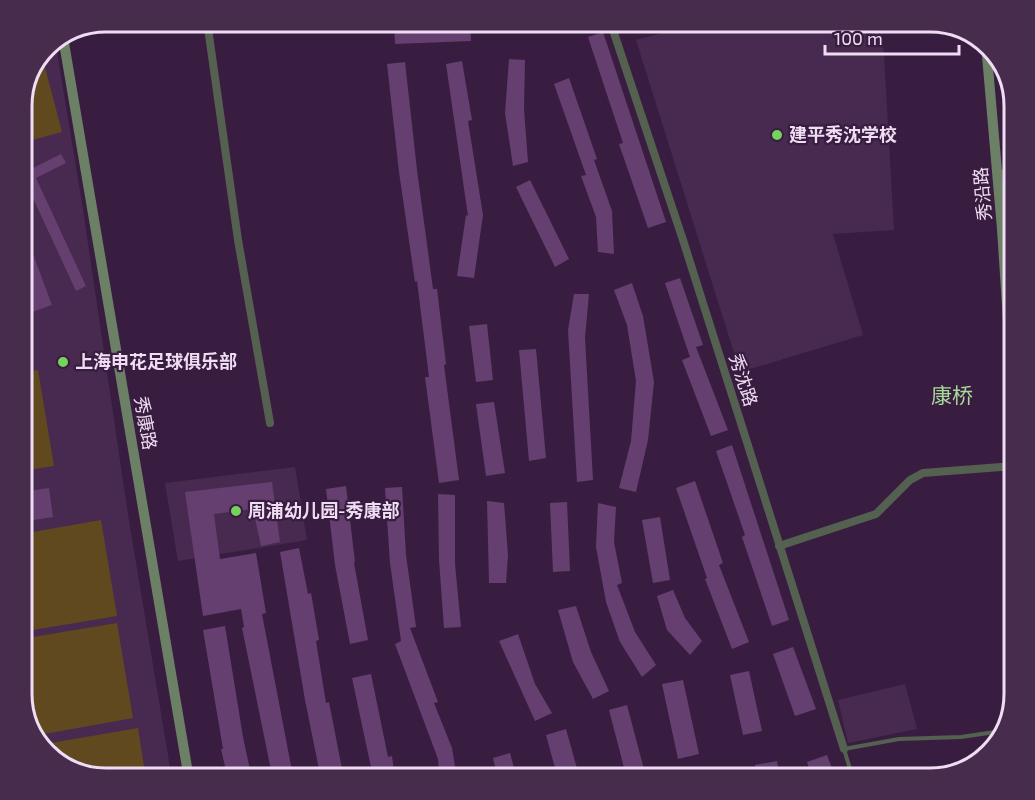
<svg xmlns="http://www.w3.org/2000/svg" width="1035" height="800" viewBox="0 0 1035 800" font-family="'Exo 2','Noto Sans SC',sans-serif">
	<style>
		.built { fill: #482950 }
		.green { fill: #61491f }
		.building { fill: #653f6f }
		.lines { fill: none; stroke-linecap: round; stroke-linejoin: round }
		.lane { stroke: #546150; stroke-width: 4 }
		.street { stroke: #546150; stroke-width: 8 }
		.secondary { stroke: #6b8065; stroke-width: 10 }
		.poi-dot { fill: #75d25b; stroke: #391d40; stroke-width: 2 }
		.labels { text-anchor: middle; stroke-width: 4.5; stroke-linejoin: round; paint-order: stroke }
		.poi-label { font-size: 18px; font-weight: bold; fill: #efddf3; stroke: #391d40; text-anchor: start }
		.street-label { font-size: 18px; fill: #efddf3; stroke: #391d40 }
		.quarter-label { font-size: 21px; fill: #a7d99a; stroke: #391d40 }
		.rim { fill: none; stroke: #efddf3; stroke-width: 3 }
	</style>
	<rect width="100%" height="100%" fill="#391d40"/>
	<g class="built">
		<polygon points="708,21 882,21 894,230 833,234 863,335 740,372 636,40"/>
		<polygon points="55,40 82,203 129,521 172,779 105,779 54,761 21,700 21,99 49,42"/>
		<polygon points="295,467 307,540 178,561 165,483"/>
		<polygon points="905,684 917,729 848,743 838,700"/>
	</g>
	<g class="green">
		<polygon points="42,56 62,132 21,143 21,99"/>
		<polygon points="38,370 54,466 21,471 21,373"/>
		<polygon points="101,520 117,616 21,632 21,534"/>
		<polygon points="117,623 133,718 39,735 21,700 21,639"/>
		<polygon points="138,728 146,779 105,779 54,761 45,744"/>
	</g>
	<g class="building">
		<polygon points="394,21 470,21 471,41 395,44"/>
		<polygon points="603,32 666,222 648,228 619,144 623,143 588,37"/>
		<polygon points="509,59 525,60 524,109 528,162 513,166 505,113"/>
		<polygon points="462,61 472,120 468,121 483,215 474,278 457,276 466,215 468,216 446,64"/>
		<polygon points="405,62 417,170 433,289 437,289 446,364 444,365 459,480 439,483 425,377 429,377 417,281 415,282 399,172 387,64"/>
		<polygon points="569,78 597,159 594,160 612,211 614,254 598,252 596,217 581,176 586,175 554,84"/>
		<polygon points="61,154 66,163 36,178 86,286 76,291 26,183 21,185 21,174"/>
		<polygon points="530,180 569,259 555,267 516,187"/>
		<polygon points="21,222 52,305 21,316"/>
		<polygon points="680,278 703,345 696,347 728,430 711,436 682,360 690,357 665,283"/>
		<polygon points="632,283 643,316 654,382 648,440 636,492 619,488 631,441 636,381 627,325 614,290"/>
		<polygon points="574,294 589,294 585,338 593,480 577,482 568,330"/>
		<polygon points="487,324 493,380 476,382 469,326"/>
		<polygon points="536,349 546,458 529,461 519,350"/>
		<polygon points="494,402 505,473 486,476 476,404"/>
		<polygon points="732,445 789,620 772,626 742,537 745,535 716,451"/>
		<polygon points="695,481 723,563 719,565 749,642 732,649 705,579 707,578 676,488"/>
		<polygon points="272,482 280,542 261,546 253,509 214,514 220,559 256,553 266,613 262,614 292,771 272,775 242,628 244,627 241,609 203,616 185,492"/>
		<polygon points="346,486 355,562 354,563 368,640 350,644 335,565 326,489"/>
		<polygon points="402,487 406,555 416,627 410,628 438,702 434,703 452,748 457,779 440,779 438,759 395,644 401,641 390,563 385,488"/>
		<polygon points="49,488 53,517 21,522 21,492"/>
		<polygon points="438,494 455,495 455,564 461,627 444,628 439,560"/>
		<polygon points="487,501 504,503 508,555 506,583 489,583"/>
		<polygon points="567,502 570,571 553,572 550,503"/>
		<polygon points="598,503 616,507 614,542 622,583 617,585 635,632 656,665 642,677 620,642 606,602 596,547"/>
		<polygon points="660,517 670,580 653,583 642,520"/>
		<polygon points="299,548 308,594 311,593 319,640 316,641 326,703 329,702 344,779 321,779 305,700 280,552"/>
		<polygon points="673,590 685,618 702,641 690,655 667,630 657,596"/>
		<polygon points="576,606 591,652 609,691 593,699 573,662 558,610"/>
		<polygon points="225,626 243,737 252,779 228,779 221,749 223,749 203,630"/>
		<polygon points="518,634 535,684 552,713 535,721 499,641"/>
		<polygon points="793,647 816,709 795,716 773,654"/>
		<polygon points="749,671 762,731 743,735 730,675"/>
		<polygon points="371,674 388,757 392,756 395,779 374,779 369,758 352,678"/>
		<polygon points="683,680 699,754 678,759 662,684"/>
		<polygon points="627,705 646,777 639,779 627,779 609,710"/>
		<polygon points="566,729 580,779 558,779 546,735"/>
		<polygon points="510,753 517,779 498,779 493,758"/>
		<polygon points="827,755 836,779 813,779 807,762"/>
		<polygon points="777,761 780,779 758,779 755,765"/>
	</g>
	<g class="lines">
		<polyline class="lane" points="853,779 844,749 899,739 961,737 1002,731"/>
		<g class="street">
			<polyline points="207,21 238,240 270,423"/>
			<polyline points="610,21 683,240 844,749"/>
			<polyline points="998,174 1014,173"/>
			<polyline points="779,546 876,514 910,480 923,473 1014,466"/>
		</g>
		<g class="secondary">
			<polyline points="63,37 189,779"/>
			<polyline points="986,44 1002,229 1014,413"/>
		</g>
	</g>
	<g class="poi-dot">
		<circle cx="777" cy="135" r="6"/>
		<circle cx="63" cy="362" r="6"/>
		<circle cx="236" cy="511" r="6"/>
	</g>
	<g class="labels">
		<g class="poi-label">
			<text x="789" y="141">建平秀沈学校</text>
			<text x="75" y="368">上海申花足球俱乐部</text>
			<text x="248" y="517">周浦幼儿园-秀康部</text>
		</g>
		<g class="street-label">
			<text transform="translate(983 194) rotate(-95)" y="6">秀沿路</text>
			<text transform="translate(743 380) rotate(72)" y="6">秀沈路</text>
			<text transform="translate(145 423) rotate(80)" y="6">秀康路</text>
		</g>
		<g class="quarter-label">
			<text x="952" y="403">康桥</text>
		</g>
	</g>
	<path d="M0 0H1035V800H0ZM106 32H930A74 74 0 0 1 1004 106V694A74 74 0 0 1 930 768H106A74 74 0 0 1 32 694V106A74 74 0 0 1 106 32Z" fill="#482c4e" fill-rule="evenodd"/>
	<path class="rim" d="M106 32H930A74 74 0 0 1 1004 106V694A74 74 0 0 1 930 768H106A74 74 0 0 1 32 694V106A74 74 0 0 1 106 32Z"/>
	<path d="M825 45v9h134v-9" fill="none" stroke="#efddf3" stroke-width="3"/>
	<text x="834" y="45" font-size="18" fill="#efddf3" stroke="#391d40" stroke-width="4.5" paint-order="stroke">100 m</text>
</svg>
